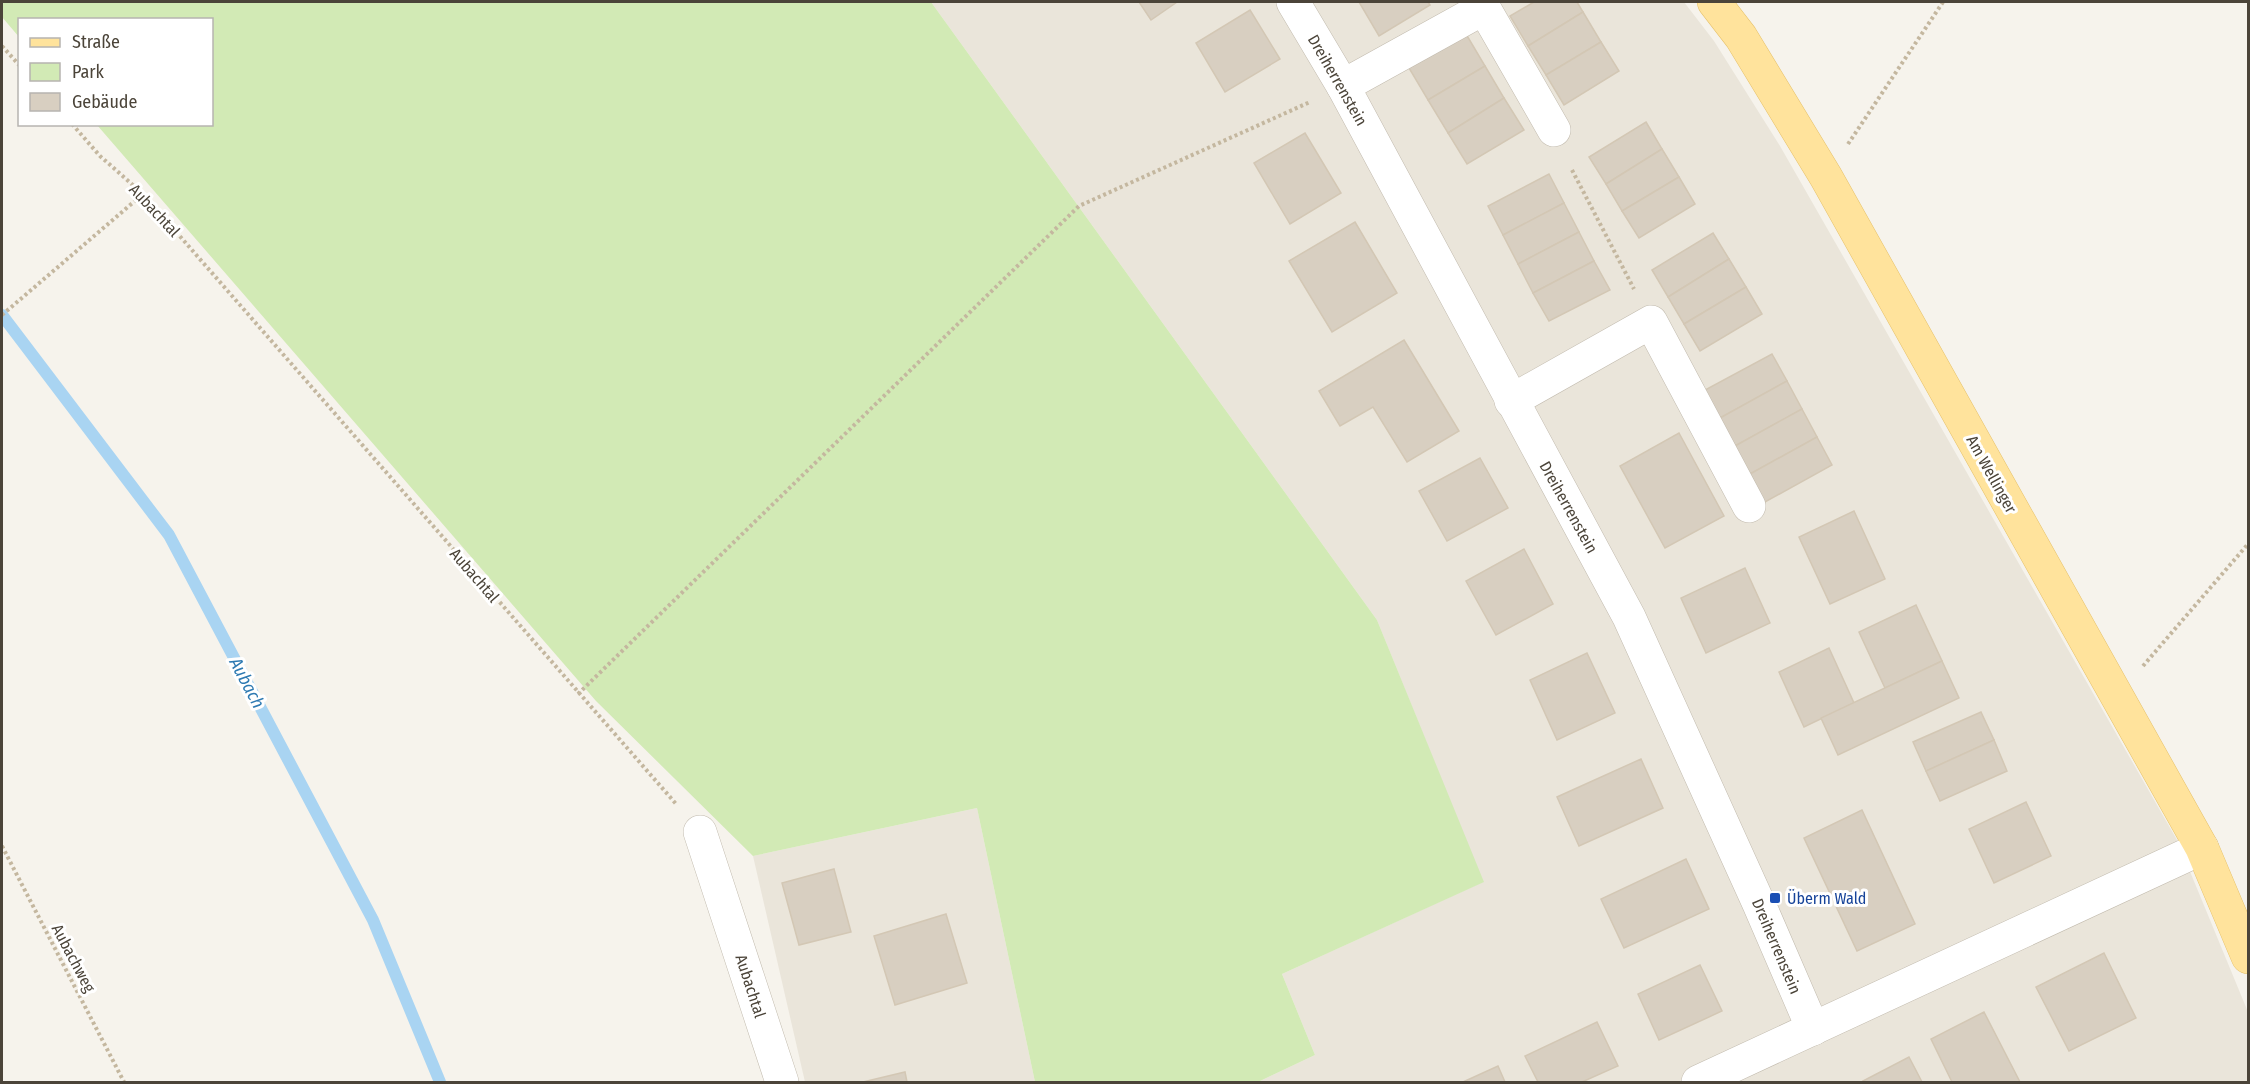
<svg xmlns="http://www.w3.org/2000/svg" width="2250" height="1084" viewBox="0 0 2250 1084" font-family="'Fira Sans Condensed',sans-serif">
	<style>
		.residential { fill: #eae5da }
		.green { fill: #d2eab5 }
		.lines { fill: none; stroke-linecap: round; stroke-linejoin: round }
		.stream { stroke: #a9d4f2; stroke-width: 12 }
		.building { fill: #d8cfc1; stroke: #d3c7b4; stroke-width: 1.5 }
		.minor-casing { stroke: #c2bbae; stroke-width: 34 }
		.major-casing { stroke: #e6c16a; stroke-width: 34 }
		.path { stroke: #c4b79f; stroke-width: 4; stroke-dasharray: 3 3; stroke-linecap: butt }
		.minor { stroke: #fff; stroke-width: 33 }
		.major { stroke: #ffe39c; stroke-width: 33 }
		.transit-dot { fill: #1a4fb4; stroke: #fff; stroke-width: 2 }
		.labels { text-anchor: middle; stroke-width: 6; stroke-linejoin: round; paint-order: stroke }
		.street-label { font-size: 16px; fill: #4b4439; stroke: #fff }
		.transit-label { font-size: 16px; fill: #164399; stroke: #fff; text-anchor: start }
		.water-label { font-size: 18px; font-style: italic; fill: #2e7ab2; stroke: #fff }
	</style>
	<rect width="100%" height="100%" fill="#f6f3ec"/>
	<g class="residential">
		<polygon points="931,2 1684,2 1714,41 1780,146 2177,840 2248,1012 2248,1082 1258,1082 1315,1055 1282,974 1483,882 1377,620"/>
		<polygon points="977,808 1035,1082 805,1082 753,856"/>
	</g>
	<polygon class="green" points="2,2 931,2 1377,620 1484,882 1282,974 1315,1055 1258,1082 1035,1082 977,808 753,856 596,701 97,125 212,124 212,20 20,20 19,37 2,17"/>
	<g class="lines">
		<polyline class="stream" points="2,315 169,535 373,920 440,1082"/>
	</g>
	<g class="building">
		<polygon points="1139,2 1177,2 1151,20"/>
		<polygon points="1359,2 1428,2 1430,5 1379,36"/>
		<polygon points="1534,2 1577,2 1583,12 1528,46 1510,16"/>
		<polygon points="1250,10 1280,59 1225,92 1196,43"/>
		<polygon points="1583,12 1601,42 1546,75 1528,46"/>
		<polygon points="1466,34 1485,66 1428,100 1409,68"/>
		<polygon points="1601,42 1619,71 1564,105 1546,75"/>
		<polygon points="1485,66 1504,98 1448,133 1428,100"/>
		<polygon points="1504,98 1524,130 1467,164 1448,133"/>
		<polygon points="1646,122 1662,149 1606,184 1589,157"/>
		<polygon points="1305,133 1341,193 1290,224 1254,163"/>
		<polygon points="1662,149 1679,177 1622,211 1606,184"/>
		<polygon points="1549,174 1564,203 1503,235 1488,206"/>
		<polygon points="1679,177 1695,204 1639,238 1622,211"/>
		<polygon points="1564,203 1579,232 1518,264 1503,235"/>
		<polygon points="1355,222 1397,293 1332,332 1289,261"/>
		<polygon points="1579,232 1594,261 1533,293 1518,264"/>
		<polygon points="1713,233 1729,259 1668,297 1652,270"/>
		<polygon points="1729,259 1746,287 1684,324 1668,297"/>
		<polygon points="1594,261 1610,290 1549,321 1533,293"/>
		<polygon points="1746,287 1762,314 1700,351 1684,324"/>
		<polygon points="1404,340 1459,431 1407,462 1373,407 1340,426 1319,391"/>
		<polygon points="1772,354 1787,381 1720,418 1705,390"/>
		<polygon points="1787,381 1802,409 1735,446 1720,418"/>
		<polygon points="1802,409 1817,437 1750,474 1735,446"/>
		<polygon points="1679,433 1724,516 1665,548 1620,466"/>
		<polygon points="1817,437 1832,465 1765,502 1750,474"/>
		<polygon points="1480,458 1508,508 1447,541 1419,491"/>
		<polygon points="1854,511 1885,579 1830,604 1799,537"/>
		<polygon points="1524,549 1553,604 1496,635 1466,581"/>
		<polygon points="1745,568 1770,623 1706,653 1681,598"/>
		<polygon points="1916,605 1942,661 1885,688 1859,632"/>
		<polygon points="1829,648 1854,703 1804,727 1779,672"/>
		<polygon points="1587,653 1615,713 1557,740 1530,680"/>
		<polygon points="1942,661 1959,698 1838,755 1821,718"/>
		<polygon points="1981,712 1994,740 1926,771 1913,742"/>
		<polygon points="1994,740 2007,771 1940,801 1926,771"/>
		<polygon points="1641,759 1663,808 1579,846 1557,797"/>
		<polygon points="2026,802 2051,856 1994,883 1969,829"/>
		<polygon points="1862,810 1915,924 1857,951 1804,838"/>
		<polygon points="1686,859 1709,909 1624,948 1601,899"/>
		<polygon points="834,869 851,932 799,945 782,883"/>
		<polygon points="946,914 967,983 895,1005 874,936"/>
		<polygon points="2104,953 2136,1018 2069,1051 2036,987"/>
		<polygon points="1700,965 1722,1011 1659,1040 1638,994"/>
		<polygon points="1984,1012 2020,1082 1952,1082 1931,1039"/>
		<polygon points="1597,1022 1618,1066 1582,1082 1538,1082 1525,1056"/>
		<polygon points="1909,1057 1922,1082 1864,1082 1863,1081"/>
		<polygon points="1498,1066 1505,1082 1463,1082"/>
		<polygon points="905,1072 907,1082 863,1082"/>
	</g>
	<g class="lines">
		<defs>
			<g id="minor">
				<polyline points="1293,2 1343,86 1629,617 1759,904 1813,1029"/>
				<polyline points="1343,86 1484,8 1554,130"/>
				<polyline points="1511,401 1651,322 1749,506"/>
				<polyline points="700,832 782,1082"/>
				<polyline points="1698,1082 2202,848"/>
			</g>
			<polyline id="major" points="1714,2 1741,37 1826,177 2202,848 2248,957"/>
		</defs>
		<use href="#minor" class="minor-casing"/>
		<use href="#major" class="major-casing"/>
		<g class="path">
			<polyline points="2,46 20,66"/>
			<polyline points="72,124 100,156 143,194 677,805"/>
			<polyline points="1848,144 1943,2"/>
			<polyline points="1572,170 1634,289"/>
			<polyline points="2,315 143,194"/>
			<polyline points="2143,666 2248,544"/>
			<polyline points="578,694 1079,206 1310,102"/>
			<polyline points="2,846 124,1082"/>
		</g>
		<use href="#minor" class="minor"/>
		<use href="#major" class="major"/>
	</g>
	<rect class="transit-dot" x="1769" y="892" width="12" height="12" rx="3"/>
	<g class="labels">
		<g class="street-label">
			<text transform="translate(1338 80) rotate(60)" y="6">Dreiherrenstein</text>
			<text transform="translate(155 210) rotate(47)" y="6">Aubachtal</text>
			<text transform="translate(1992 474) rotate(61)" y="6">Am Wellinger</text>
			<text transform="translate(1569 507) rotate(61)" y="6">Dreiherrenstein</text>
			<text transform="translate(475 575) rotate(49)" y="6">Aubachtal</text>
			<text transform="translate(1777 946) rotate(67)" y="6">Dreiherrenstein</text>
			<text transform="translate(74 958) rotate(62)" y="6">Aubachweg</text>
			<text transform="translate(751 986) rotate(72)" y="6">Aubachtal</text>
		</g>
		<g class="transit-label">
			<text x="1787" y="904">Überm Wald</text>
		</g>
		<g class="water-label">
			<text transform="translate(247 683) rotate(62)" y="6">Aubach</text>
		</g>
	</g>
	<rect width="2250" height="1084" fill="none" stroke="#4b4439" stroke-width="6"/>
	<rect x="18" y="18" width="195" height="108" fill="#ffffff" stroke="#b7b4b0" stroke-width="1.5"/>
	<rect x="30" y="38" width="30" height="9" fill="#ffe39c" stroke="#b7b4b0" stroke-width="1.5"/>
	<text x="72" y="48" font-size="18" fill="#4b4439">Straße</text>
	<rect x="30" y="63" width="30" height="18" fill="#d2eab5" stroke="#b7b4b0" stroke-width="1.5"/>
	<text x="72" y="78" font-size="18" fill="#4b4439">Park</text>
	<rect x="30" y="93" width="30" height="18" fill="#d8cfc1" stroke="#b7b4b0" stroke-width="1.5"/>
	<text x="72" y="108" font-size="18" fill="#4b4439">Gebäude</text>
</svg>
